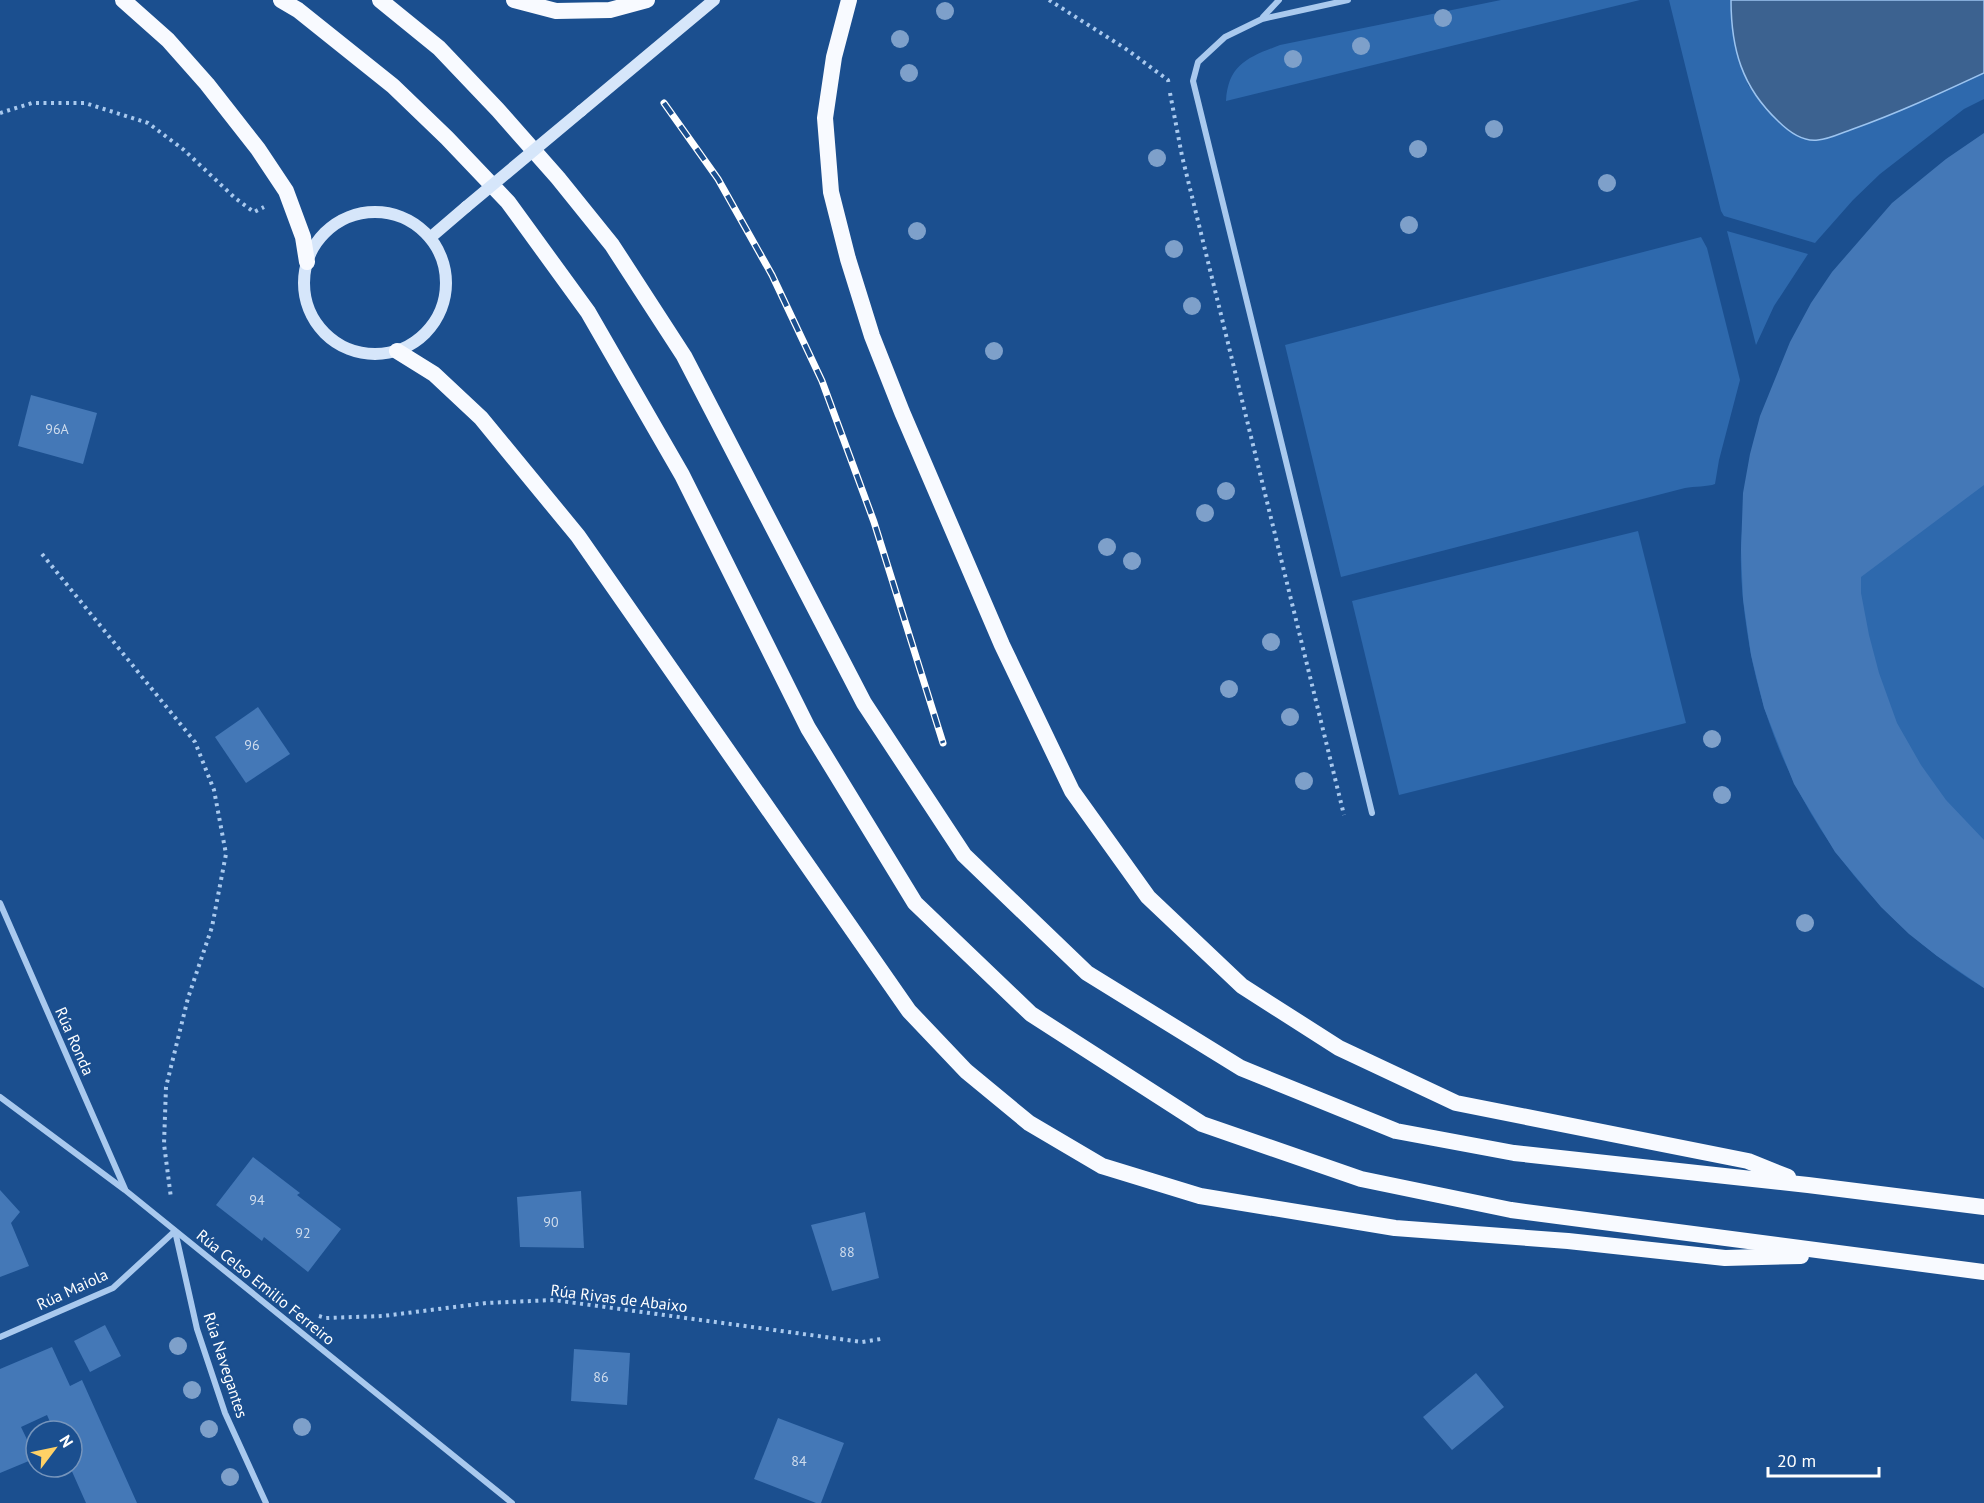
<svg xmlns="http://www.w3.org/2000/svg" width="1984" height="1503" viewBox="0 0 1984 1503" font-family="'PT Sans',sans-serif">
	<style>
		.green { fill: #2e69ad }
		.water { fill: #3c6290; stroke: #9cc4f0; stroke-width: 1.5 }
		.building { fill: #4478b7 }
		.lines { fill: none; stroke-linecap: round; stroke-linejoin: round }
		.path { stroke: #a9c9ee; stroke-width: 4; stroke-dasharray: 3 4.5; stroke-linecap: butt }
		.minor { stroke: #a9c9ee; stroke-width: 6 }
		.secondary { stroke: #d6e6fa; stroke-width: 12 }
		.trunk { stroke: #f8faff; stroke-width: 16 }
		.rail-casing { stroke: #fff; stroke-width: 7 }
		.rail { stroke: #1b4f8f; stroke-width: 4.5; stroke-dasharray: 14; stroke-linecap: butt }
		.secondary-bridge { stroke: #d6e6fa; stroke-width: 12 }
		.tree { fill: #7ea0ca }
		.labels { text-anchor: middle; stroke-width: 4.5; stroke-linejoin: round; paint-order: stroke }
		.number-label { font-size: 14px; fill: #d0dded }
		.street-label { font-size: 16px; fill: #fff; stroke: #1b4f8f }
	</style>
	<rect width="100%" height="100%" fill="#1b4f8f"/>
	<g class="green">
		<path d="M1501 0H1640L1226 101C1228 64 1249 57 1280 45Z"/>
		<polygon points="1669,0 1731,0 1735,38 1748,85 1765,109 1783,126 1809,140 1830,138 1872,122 1984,73 1984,99 1964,109 1880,174 1853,200 1815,243 1724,216 1721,211"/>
		<polygon points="1727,231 1808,254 1774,306 1756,345"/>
		<path d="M1701 237 1707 248 1740 380 1719 460 1715 484C1708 487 1694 486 1685 488L1341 577 1285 345Z"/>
		<path d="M1984 351V988C1855 910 1769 781 1747 631 1742 598 1739 565 1742 531Z"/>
		<polygon points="1638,531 1686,723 1399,795 1352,601"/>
	</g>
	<path class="water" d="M1731 0H1984V73C1941 93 1898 113 1853 129 1841 133 1830 139 1818 140 1803 142 1788 131 1778 121 1742 87 1731 49 1731 0Z"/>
	<g class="building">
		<polygon points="1984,133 1984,485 1861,577 1861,593 1869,635 1879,673 1897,723 1921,765 1946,800 1984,840 1984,988 1937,956 1909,934 1881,907 1835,852 1794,784 1764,708 1751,655 1743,599 1741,550 1743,493 1750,454 1760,416 1790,342 1811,303 1832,272 1892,203 1946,159"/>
		<polygon points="31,395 97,413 83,464 18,446"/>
		<polygon points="258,707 290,754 246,783 215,737"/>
		<polygon points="253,1157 300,1193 297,1195 341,1229 308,1272 264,1237 262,1241 216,1205"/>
		<polygon points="0,1190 20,1212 11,1223 29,1266 0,1277"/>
		<polygon points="581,1191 584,1248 520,1247 517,1197"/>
		<polygon points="865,1212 879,1278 832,1291 811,1225"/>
		<polygon points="105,1325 121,1356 90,1372 74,1341"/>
		<polygon points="52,1347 70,1386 82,1380 137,1503 86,1503 70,1467 72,1467 72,1431 54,1431 47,1415 21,1427 36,1458 0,1473 0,1369"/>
		<polygon points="574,1349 630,1353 627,1405 571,1401"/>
		<polygon points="1476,1373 1504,1407 1452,1450 1423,1417"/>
		<polygon points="778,1418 844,1443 821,1503 816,1503 754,1479"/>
	</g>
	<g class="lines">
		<g class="path">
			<polyline points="1049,0 1126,49 1168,80 1169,86"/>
			<polyline points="1170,93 1182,156 1344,815"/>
			<polyline points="0,113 32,103 85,103 148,123 184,150 235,198 254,212 264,207"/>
			<polyline points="42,554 195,742 214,790 226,854 212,927 188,998 166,1087 164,1144 171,1198"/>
			<polyline points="319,1316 326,1318 383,1316 486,1303 554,1300 862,1342 881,1339"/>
		</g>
		<g class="minor">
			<polyline points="1348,0 1262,19 1225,37 1198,62 1193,81 1372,813"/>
			<polyline points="1263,17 1279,0"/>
			<polyline points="0,903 125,1189"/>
			<polyline points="0,1097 125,1190 512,1503"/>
			<polyline points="0,1337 113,1288 175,1231 197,1329 225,1413 266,1503"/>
		</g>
		<g class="secondary">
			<polyline points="581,111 714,0"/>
			<circle cx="375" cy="283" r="71"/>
			<polyline points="431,237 466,207"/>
		</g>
		<g class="trunk">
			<polyline points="123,0 168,40 207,84 258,149 286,191 303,237 307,262"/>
			<polyline points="281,0 298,10 393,86 447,138 508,202 588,312 682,475 808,728 915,903 1031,1014 1202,1124 1361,1179 1511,1210 1984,1272"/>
			<polyline points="380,0 439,48 498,110 558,178 612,245 684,356 864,703 964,855 1087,973 1241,1068 1396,1131 1514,1153 1808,1185 1984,1207"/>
			<polyline points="514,0 556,11 610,10 647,0"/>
			<polyline points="849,0 834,57 825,118 831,192 848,259 872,336 902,412 1002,645 1072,791 1148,897 1242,986 1339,1048 1456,1103 1748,1161 1788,1177"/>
			<polyline points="397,351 434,374 481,418 578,536 909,1011 966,1071 1029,1123 1102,1166 1200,1196 1395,1228 1568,1241 1725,1258 1801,1256"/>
		</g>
		<defs>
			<polyline id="rail" points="664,103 718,179 772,275 822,381 874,522 943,743"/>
		</defs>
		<use href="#rail" class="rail-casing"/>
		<use href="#rail" class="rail"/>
		<polyline class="secondary-bridge" points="466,207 581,111"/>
	</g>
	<g class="tree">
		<circle cx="945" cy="11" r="9"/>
		<circle cx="1443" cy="18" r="9"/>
		<circle cx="900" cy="39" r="9"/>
		<circle cx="1361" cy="46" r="9"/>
		<circle cx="1293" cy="59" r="9"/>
		<circle cx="909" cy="73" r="9"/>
		<circle cx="1494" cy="129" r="9"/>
		<circle cx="1418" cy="149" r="9"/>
		<circle cx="1157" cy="158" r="9"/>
		<circle cx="1607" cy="183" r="9"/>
		<circle cx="1409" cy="225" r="9"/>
		<circle cx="917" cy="231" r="9"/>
		<circle cx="1174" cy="249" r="9"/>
		<circle cx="1192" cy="306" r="9"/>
		<circle cx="994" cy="351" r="9"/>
		<circle cx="1226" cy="491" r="9"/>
		<circle cx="1205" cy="513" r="9"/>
		<circle cx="1107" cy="547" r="9"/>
		<circle cx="1132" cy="561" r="9"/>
		<circle cx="1271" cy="642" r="9"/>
		<circle cx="1229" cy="689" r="9"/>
		<circle cx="1290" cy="717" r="9"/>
		<circle cx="1712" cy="739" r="9"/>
		<circle cx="1304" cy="781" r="9"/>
		<circle cx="1722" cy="795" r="9"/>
		<circle cx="1805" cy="923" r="9"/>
		<circle cx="178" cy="1346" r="9"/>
		<circle cx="192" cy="1390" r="9"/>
		<circle cx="302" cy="1427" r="9"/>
		<circle cx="209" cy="1429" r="9"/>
		<circle cx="230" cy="1477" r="9"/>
	</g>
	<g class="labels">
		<g class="number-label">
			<text x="57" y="434">96A</text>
			<text x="252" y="750">96</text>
			<text x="257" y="1205">94</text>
			<text x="551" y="1227">90</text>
			<text x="303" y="1238">92</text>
			<text x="847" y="1257">88</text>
			<text x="601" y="1382">86</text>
			<text x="799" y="1466">84</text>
		</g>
		<g class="street-label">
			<text transform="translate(75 1041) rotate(66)" y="6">Rúa Ronda</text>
			<text transform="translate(266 1287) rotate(39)" y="6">Rúa Celso Emilio Ferreiro</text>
			<text transform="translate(72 1289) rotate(-25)" y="6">Rúa Maiola</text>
			<text transform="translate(619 1298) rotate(7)" y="6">Rúa Rivas de Abaixo</text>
			<text transform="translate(226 1365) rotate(72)" y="6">Rúa Navegantes</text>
		</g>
	</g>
	<g transform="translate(54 1449) rotate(58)"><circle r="28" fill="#1b4f8f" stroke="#7695bc" stroke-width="1.5"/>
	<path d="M0-4.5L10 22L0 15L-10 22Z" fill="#ffd166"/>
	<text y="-9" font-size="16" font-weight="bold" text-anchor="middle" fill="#ffffff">N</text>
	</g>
	<path d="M1768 1467v9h111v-9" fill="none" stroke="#ffffff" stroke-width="3"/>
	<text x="1777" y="1467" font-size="18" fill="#ffffff" stroke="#1b4f8f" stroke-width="4.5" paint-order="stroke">20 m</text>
</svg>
